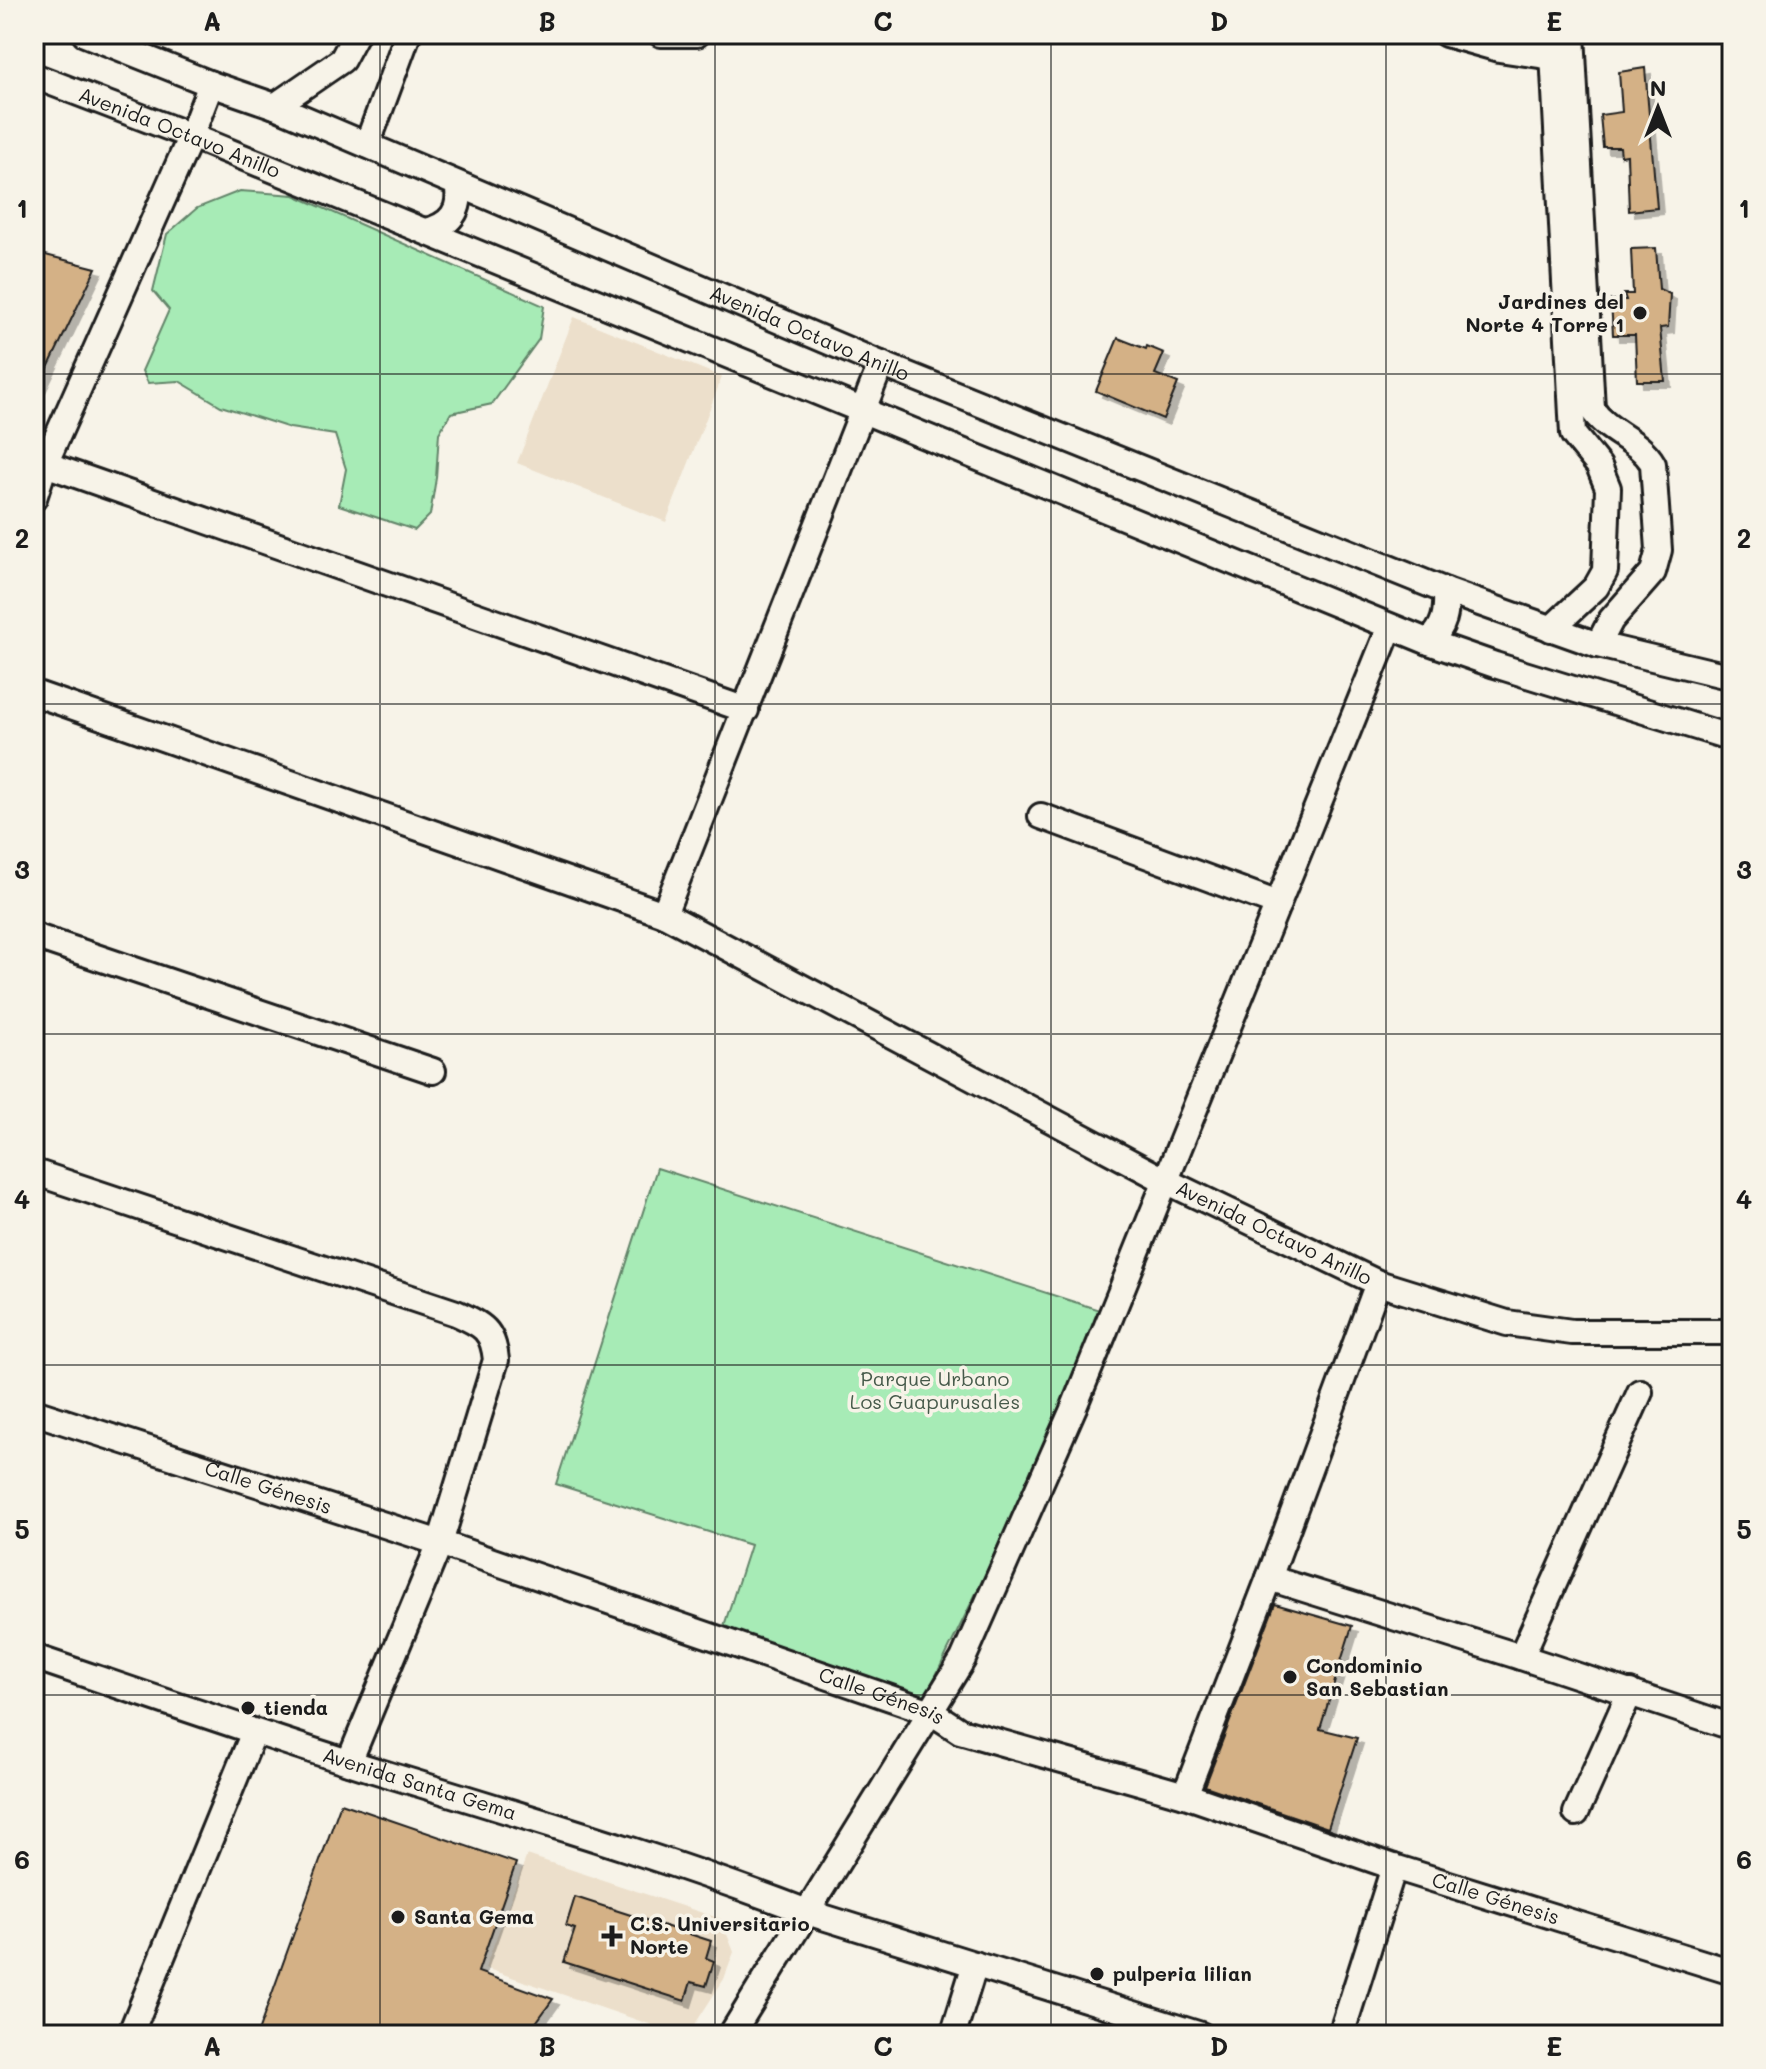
<svg xmlns="http://www.w3.org/2000/svg" width="1766" height="2069" viewBox="0 0 1766 2069" font-family="Mali,sans-serif">
	<style>
		.built { fill: #ecdfcb }
		.green { fill: #a7ebb6; stroke: #628469; stroke-width: 2 }
		.building { fill: #d4b186; stroke: #1c1c1c; stroke-width: 2; filter: url(#shadow) }
		.lines { fill: none; stroke-linecap: round; stroke-linejoin: round }
		.minor-casing { stroke: #1c1c1c; stroke-width: 30 }
		.minor { stroke: #f7f3e8; stroke-width: 24 }
		.grid { fill: none; stroke: #1c1c1c; stroke-width: 2; stroke-opacity: 0.55 }
		.poi-dot { fill: #1c1c1c; stroke: #f7f3e8; stroke-width: 3 }
		.labels { text-anchor: middle; stroke-width: 7; stroke-linejoin: round; paint-order: stroke }
		.street-label { font-size: 20px; fill: #1c1c1c; stroke: #f7f3e8 }
		.poi-label { font-size: 20px; font-weight: bold; fill: #1c1c1c; stroke: #f7f3e8; text-anchor: start }
		.park-label { font-size: 20px; fill: #465a4a; stroke: #f7f3e8 }
		.neatline { fill: none; stroke: #1c1c1c; stroke-width: 3 }
		.grid-label { font-size: 26px; text-anchor: middle; font-weight: bold; fill: #1c1c1c }
	</style>
	<defs>
		<filter id="shadow"><feDropShadow dx="6" dy="6" stdDeviation="0" flood-color="#0004"/></filter>
	</defs>
	<rect width="100%" height="100%" fill="#f7f3e8"/>
	<filter id="ink" filterUnits="userSpaceOnUse"><feTurbulence type="fractalNoise" baseFrequency=".0125" numOctaves="2"/><feDisplacementMap in="SourceGraphic" scale="16" xChannelSelector="R" yChannelSelector="G"/><feConvolveMatrix kernelMatrix="1 2 1 2 8 2 1 2 1" color-interpolation-filters="sRGB"/></filter>
	<g filter="url(#ink)">
		<g class="built">
			<polygon points="574,317 722,377 666,522 517,463"/>
			<polygon points="527,1855 721,1919 734,1952 724,1979 688,2035 681,2035 485,1968"/>
		</g>
		<g class="green">
			<polygon points="240,191 294,195 544,306 539,339 492,404 451,413 439,433 436,478 430,515 415,530 339,505 346,469 335,435 290,428 221,406 179,381 148,383 142,371 169,310 153,291 167,234 197,208"/>
			<polygon points="657,1168 1112,1314 925,1698 723,1629 750,1545 556,1484"/>
		</g>
		<g class="building">
			<polygon points="1645,68 1657,208 1629,211 1627,155 1621,156 1620,147 1603,147 1600,115 1622,112 1619,72"/>
			<polygon points="1656,248 1659,289 1670,294 1668,327 1660,328 1665,381 1637,381 1635,335 1613,335 1611,300 1626,300 1624,294 1633,294 1631,249"/>
			<polygon points="34,252 96,268 34,397"/>
			<polygon points="1118,338 1146,349 1147,346 1164,353 1155,374 1178,383 1163,419 1096,391"/>
			<polygon points="1275,1604 1352,1626 1320,1729 1357,1738 1328,1828 1205,1786"/>
			<polygon points="341,1803 516,1863 478,1972 553,1999 527,2035 257,2035"/>
			<polygon points="575,1897 711,1941 706,1958 714,1961 706,1986 691,1982 685,2001 564,1962 575,1929 566,1926"/>
		</g>
		<g class="lines">
			<defs>
				<g id="minor">
					<path id="s1" d="M85 34 211 84 275 106 881 364 1446 591 1598 645 1732 677"/>
					<polyline points="661,34 697,34"/>
					<polyline points="1446,34 1499,49 1553,57"/>
					<path d="M1572 34 1592 409C1607 433 1639 439 1653 464L1659 550 1653 572 1611 620 1598 645"/>
					<path id="s2" d="M34 76 191 136 1429 642C1445 626 1447 613 1446 591"/>
					<polyline points="275,106 342,60 356,34"/>
					<polyline points="367,145 408,34"/>
					<path d="M425 231C450 226 463 210 457 184"/>
					<polyline points="45,464 746,710"/>
					<polyline points="34,498 45,464 191,136 211,84"/>
					<polyline points="1551,629 1596,587 1605,571 1608,488 1599,466 1573,434 1552,34"/>
					<polyline points="1429,642 1495,665 1732,738"/>
					<path id="s3" d="M34 693 664 914 1166 1181 1378 1283 1507 1323 1572 1332H1732"/>
					<polyline points="1041,816 1278,904"/>
					<polyline points="664,914 881,364"/>
					<polyline points="34,936 433,1071"/>
					<path d="M34 1172 456 1313C483 1325 493 1330 496 1360L440 1543 349 1762"/>
					<path id="s4" d="M34 1412 440 1543 931 1712 960 1731 1185 1795 1394 1867 1732 1972"/>
					<polyline points="1269,1578 1521,1657 1732,1727"/>
					<path id="s5" d="M34 1657C149 1696 264 1736 380 1772 523 1816 667 1858 807 1912L1201 2035"/>
					<polyline points="1521,1657 1640,1392"/>
					<polyline points="1185,1795 1269,1578 1378,1283"/>
					<polyline points="1576,1813 1630,1692"/>
					<polyline points="130,2035 254,1732"/>
					<polyline points="731,2035 963,1659 1074,1407 1390,627"/>
					<polyline points="953,2035 975,1964"/>
					<polyline points="1341,2035 1394,1867"/>
				</g>
			</defs>
			<use href="#minor" class="minor-casing"/>
			<use href="#minor" class="minor"/>
		</g>
	</g>
	<path class="grid" d="M380 34V2035M715 34V2035M1051 34V2035M1386 34V2035M34 374H1732M34 704H1732M34 1034H1732M34 1365H1732M34 1695H1732"/>
	<g class="poi-dot">
		<circle cx="1640" cy="313" r="8"/>
		<circle cx="1290" cy="1677" r="8"/>
		<circle cx="248" cy="1708" r="8"/>
		<circle cx="398" cy="1917" r="8"/>
		<path d="M608 1924h8v8h8v8h-8v8h-8v-8h-8v-8h8z"/>
		<circle cx="1097" cy="1974" r="8"/>
	</g>
	<g class="labels">
		<g class="street-label">
			<text dy="7" stroke="none"><textPath href="#s2" startOffset="156">Avenida Octavo Anillo</textPath></text>
			<text dy="7" stroke="none"><textPath href="#s1" startOffset="784">Avenida Octavo Anillo</textPath></text>
			<text dy="7" stroke="none"><textPath href="#s3" startOffset="1356">Avenida Octavo Anillo</textPath></text>
			<text dy="7" stroke="none"><textPath href="#s4" startOffset="246">Calle Génesis</textPath></text>
			<text dy="7" stroke="none"><textPath href="#s4" startOffset="894">Calle Génesis</textPath></text>
			<text dy="7" stroke="none"><textPath href="#s5" startOffset="406">Avenida Santa Gema</textPath></text>
			<text dy="7" stroke="none"><textPath href="#s4" startOffset="1542">Calle Génesis</textPath></text>
		</g>
		<g class="poi-label">
			<text x="1624" y="309" text-anchor="end">Jardines del<tspan x="1624" dy="23">Norte 4 Torre 1</tspan></text>
			<text x="1306" y="1673">Condominio<tspan x="1306" dy="23">San Sebastian</tspan></text>
			<text x="264" y="1715">tienda</text>
			<text x="414" y="1924">Santa Gema</text>
			<text x="630" y="1931">C.S. Universitario<tspan x="630" dy="23">Norte</tspan></text>
			<text x="1113" y="1981">pulperia lilian</text>
		</g>
		<g class="park-label">
			<text x="935" y="1386">Parque Urbano<tspan x="935" dy="23">Los Guapurusales</tspan></text>
		</g>
	</g>
	<rect width="1766" height="2069" fill="none" stroke="#f7f3e8" stroke-width="88"/>
	<g transform="translate(1658 108)" stroke="#f7f3e8" stroke-width="6" paint-order="stroke">
	<path d="M0-6L14 30L0 20L-14 30Z" fill="#1c1c1c"/>
	<text y="-12" font-size="22" font-weight="bold" text-anchor="middle" fill="#1c1c1c">N</text>
	</g>
	<rect x="44" y="44" width="1678" height="1981" class="neatline"/>
	<g class="grid-label">
		<text x="212" y="31">A</text>
		<text x="547" y="31">B</text>
		<text x="883" y="31">C</text>
		<text x="1219" y="31">D</text>
		<text x="1554" y="31">E</text>
		<text x="22" y="218">1</text>
		<text x="1744" y="218">1</text>
		<text x="22" y="548">2</text>
		<text x="1744" y="548">2</text>
		<text x="22" y="879">3</text>
		<text x="1744" y="879">3</text>
		<text x="22" y="1209">4</text>
		<text x="1744" y="1209">4</text>
		<text x="22" y="1539">5</text>
		<text x="1744" y="1539">5</text>
		<text x="22" y="1869">6</text>
		<text x="1744" y="1869">6</text>
		<text x="212" y="2056">A</text>
		<text x="547" y="2056">B</text>
		<text x="883" y="2056">C</text>
		<text x="1219" y="2056">D</text>
		<text x="1554" y="2056">E</text>
	</g>
</svg>
